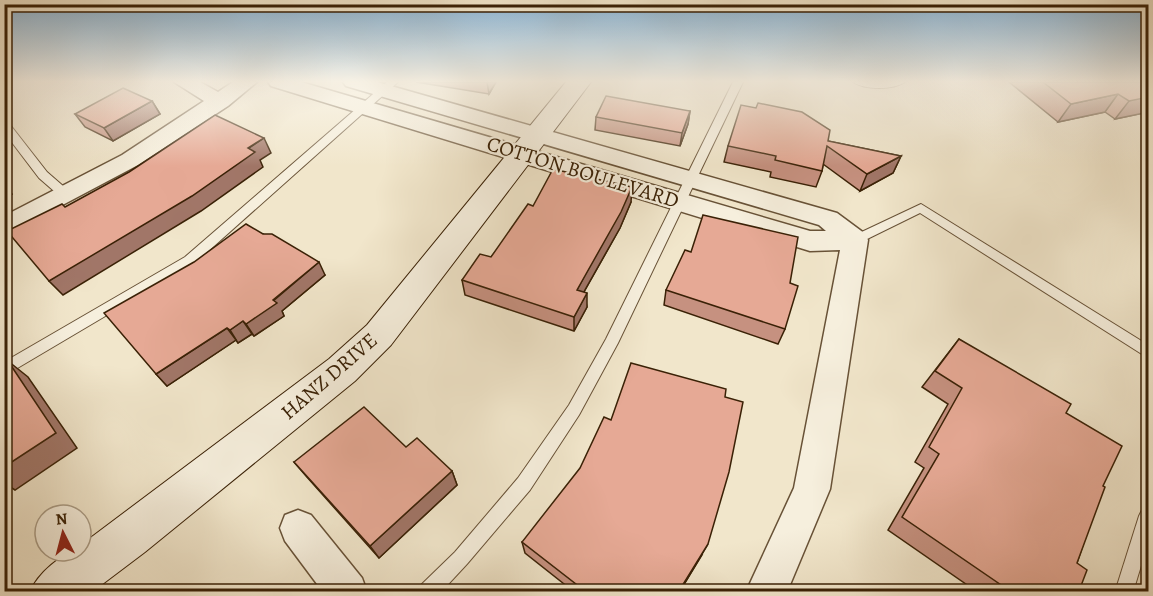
<svg xmlns="http://www.w3.org/2000/svg" width="1153" height="596" viewBox="0 0 1153 596" font-family="Alegreya,serif">
	<style>
		.lines { fill: none; stroke-linecap: round; stroke-linejoin: round }
		.lane-casing { stroke: #685237; stroke-width: 2 }
		.street-casing { stroke: #685237; stroke-width: 3 }
		.secondary-casing { stroke: #3a2106; stroke-width: 2 }
		.lane { fill: #f6efdd; fill-rule: evenodd }
		.street { fill: #f6efdd; fill-rule: evenodd }
		.secondary { fill: #f6efdd; fill-rule: evenodd }
		.wall { fill: #c69180; stroke: #3a2106; stroke-width: 1.5 }
		.shaded-wall { fill: #a17668; stroke: #3a2106; stroke-width: 1.5 }
		.building { fill: #e6a995; stroke: #3a2106; stroke-width: 1.5 }
		.labels { text-anchor: middle; stroke-width: 4.5; stroke-linejoin: round; paint-order: stroke }
		.street-label { font-size: 21px; fill: #3a2106; stroke: #f6efdd }
	</style>
	<rect width="100%" height="100%" fill="#f1e6cb"/>
	<filter id="stains"><feTurbulence type="fractalNoise" baseFrequency=".00333" numOctaves="4"/><feColorMatrix values="0 0 0 0 .2 0 0 0 0 .09 0 0 0 0 .02 0 0 0 .5 -.17"/></filter>
	<radialGradient id="worn" r=".72"><stop offset=".6" stop-color="#630" stop-opacity="0"/><stop offset="1" stop-color="#630" stop-opacity=".3"/></radialGradient>
	<g class="lines">
		<defs>
			<g id="lane">
				<polygon points="387,82 398,82 195,263 4,376 4,362 185,257"/>
				<polygon points="733,82 743,82 618,343 579,415 530,490 467,564 441,592 419,592 421,585 455,552 518,478 569,405 606,339"/>
				<path d="M853 82H905C893 90 865 90 853 82Z"/>
				<polygon points="4,121 8,122 47,172 70,192 72,195 70,198 62,198 39,178 4,132"/>
				<polygon points="921,204 1148,345 1148,358 920,213 859,243 855,244 849,240 851,237"/>
				<polygon points="1148,507 1148,543 1133,592 1115,592 1139,516 1142,510"/>
			</g>
			<g id="street">
				<polygon points="174,82 200,82 218,92 233,82 257,82 228,106 138,165 4,236 4,216 122,155 204,101"/>
				<polygon points="268,82 301,82 810,231 826,231 819,225 346,86 343,82 377,82 837,213 864,233 868,240 830,489 787,592 746,592 794,488 840,250 810,251 271,86"/>
				<polygon points="298,510 311,515 362,578 367,592 323,592 285,541 280,528 285,515"/>
			</g>
			<path id="secondary" d="M566 82H591L391 345 355 381 145 552 92 592H30C37 575 62 551 81 551V545L329 359 367 325Z"/>
		</defs>
		<use href="#lane" class="lane-casing"/>
		<use href="#street" class="street-casing"/>
		<use href="#secondary" class="secondary-casing"/>
		<use href="#lane" class="lane"/>
		<use href="#street" class="street"/>
		<use href="#secondary" class="secondary"/>
	</g>
	<g class="wall">
		<polygon points="416,82 496,82 489,94"/>
		<polygon points="1009,82 1149,82 1149,112 1115,119 1105,112 1058,122"/>
		<polygon points="152,101 160,114 113,141 85,127 75,114"/>
		<polygon points="690,111 688,124 680,146 595,130 596,117"/>
		<polygon points="828,141 901,156 893,173 860,191 823,164 822,171 816,187 770,177 771,172 724,162 728,146"/>
		<polygon points="631,202 620,228 584,292 587,307 574,331 465,295 462,280 491,257 533,206"/>
		<polygon points="263,234 325,275 282,311 284,316 254,336 252,334 238,343 236,340 167,386 156,374"/>
		<polygon points="790,283 785,329 778,344 664,305 666,290"/>
		<polygon points="959,339 1066,413 1103,486 1077,563 1079,591 976,591 888,530 924,468 915,462 948,404 922,387"/>
		<polygon points="406,447 452,471 457,485 379,558 306,476 294,462"/>
		<polygon points="522,542 702,555 680,591 573,591 525,553"/>
	</g>
	<g class="shaded-wall">
		<polygon points="487,82 496,82 489,94"/>
		<polygon points="1149,92 1149,112 1115,119 1129,101"/>
		<polygon points="1118,94 1105,112 1058,122 1071,104"/>
		<polygon points="152,101 160,114 113,141 104,128"/>
		<polygon points="690,111 688,124 680,146 682,133"/>
		<polygon points="264,138 271,153 260,160 263,167 201,211 63,295 49,281"/>
		<polygon points="901,156 893,173 860,191 867,174"/>
		<polygon points="4,181 12,194 4,197"/>
		<polygon points="632,187 631,202 620,228 577,304 577,290"/>
		<polygon points="319,262 325,275 282,311 284,316 254,336 246,324"/>
		<polygon points="587,293 587,307 574,331 574,317"/>
		<polygon points="243,321 252,334 238,343 230,330"/>
		<polygon points="227,328 236,340 167,386 156,374"/>
		<polygon points="8,361 28,377 77,448 15,490 4,483"/>
		<polygon points="452,471 457,485 379,558 370,546"/>
		<polygon points="708,544 680,591 679,591"/>
	</g>
	<g class="building">
		<polygon points="1043,82 1149,82 1149,97 1129,101 1118,94 1071,104"/>
		<polygon points="123,88 152,101 104,128 75,114"/>
		<polygon points="606,96 690,111 682,133 596,117"/>
		<polygon points="758,103 802,112 830,130 828,141 901,156 867,174 827,146 822,171 775,160 776,156 728,146 741,105 756,108"/>
		<polygon points="215,115 264,138 248,148 255,152 192,196 49,281 7,231 62,204 65,207 129,172"/>
		<polygon points="553,169 632,187 621,212 577,290 587,293 574,317 462,280 480,254 491,257 528,204 533,206"/>
		<polygon points="703,215 798,237 790,283 798,286 785,329 666,290 685,250 691,252"/>
		<polygon points="246,224 263,234 272,234 319,262 273,300 277,303 246,324 243,321 230,330 227,328 156,374 104,313 194,262"/>
		<polygon points="959,339 1071,404 1066,413 1122,446 1103,486 1105,487 1077,563 1087,570 1079,591 1010,591 902,517 939,454 929,447 962,388 935,371"/>
		<polygon points="8,361 56,433 4,467 4,363"/>
		<polygon points="631,363 726,389 725,397 743,402 729,472 708,544 679,591 585,591 522,542 580,468 604,417 611,420"/>
		<polygon points="364,407 406,447 417,438 452,471 370,546 294,462"/>
	</g>
	<linearGradient id="sky" x2="0" y2="1"><stop stop-color="#8bb7d9"/><stop offset="0.49" stop-color="#f9f4e8"/><stop offset="1" stop-color="#f9f4e8" stop-opacity="0"/></linearGradient>
	<rect width="1153" height="166" fill="url(#sky)"/>
	<g class="labels">
		<g class="street-label">
			<text transform="translate(583 172) rotate(17)" y="7">COTTON BOULEVARD</text>
			<text transform="translate(329 376) rotate(-41)" y="7">HANZ DRIVE</text>
		</g>
	</g>
	<rect width="1153" height="596" fill="none" stroke="#f1e6cb" stroke-width="24"/>
	<rect x="6" y="6" width="1141" height="584" fill="none" stroke="#3a2106" stroke-width="3"/>
	<rect x="12" y="12" width="1129" height="572" fill="none" stroke="#3a2106" stroke-width="1.5"/>
	<g transform="translate(63 533) rotate(354)"><circle r="28" fill="#f6efdd" stroke="#ab9d87" stroke-width="1.5"/>
	<path d="M0-4.5L10 22L0 15L-10 22Z" fill="#8f2418"/>
	<text y="-9" font-size="16" font-weight="bold" text-anchor="middle" fill="#3a2106">N</text>
	</g>
	<rect width="100%" height="100%" filter="url(#stains)"/>
	<rect width="100%" height="100%" fill="url(#worn)"/>
</svg>
